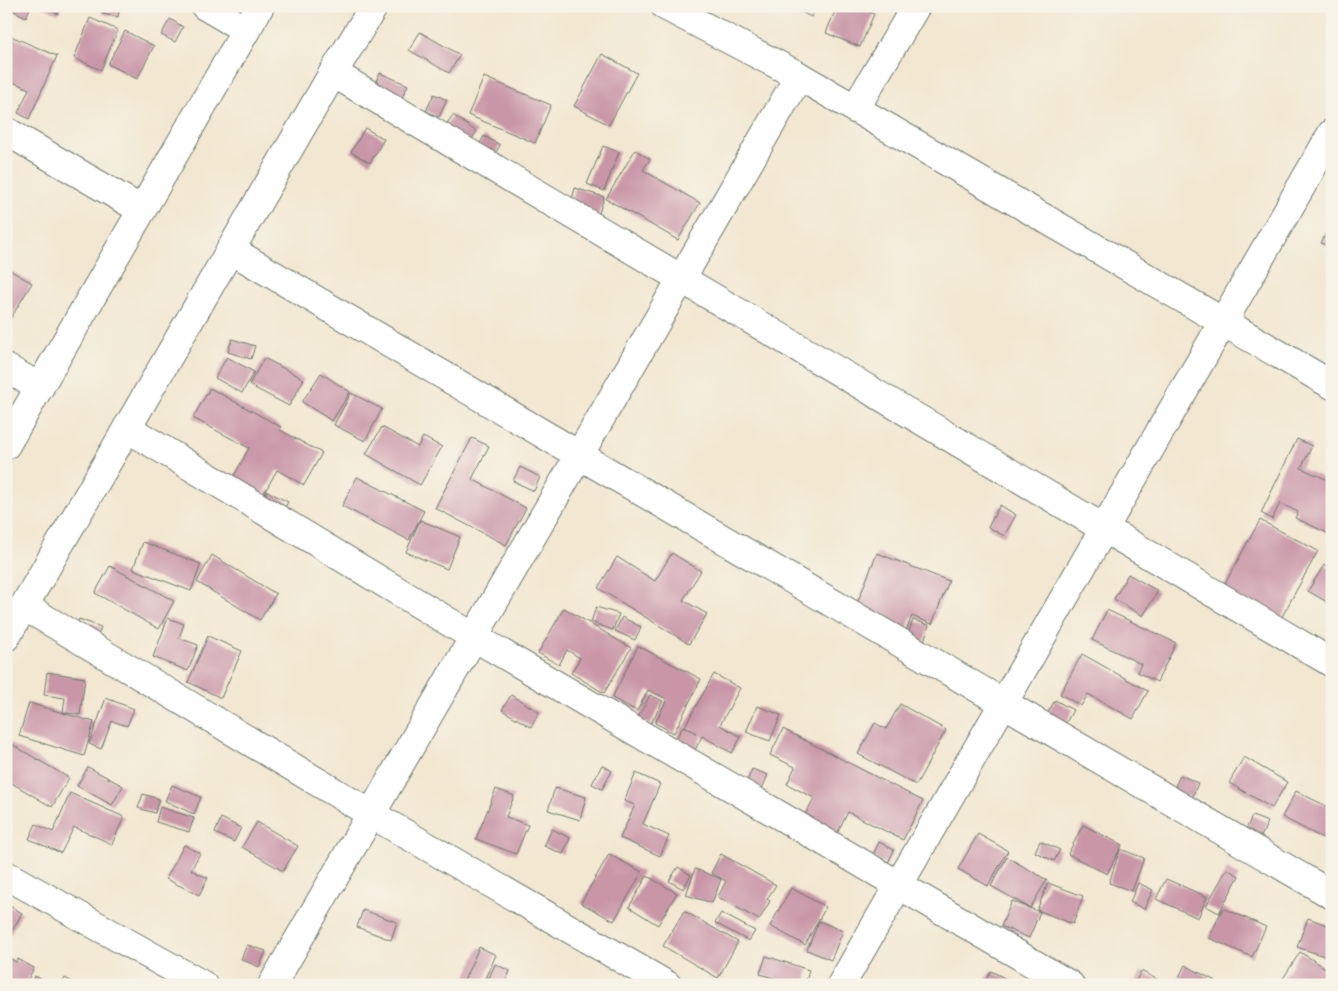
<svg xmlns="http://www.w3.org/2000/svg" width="1338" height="991" viewBox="0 0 1338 991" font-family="'Indie Flower',sans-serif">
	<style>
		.building { fill: #c996a8 }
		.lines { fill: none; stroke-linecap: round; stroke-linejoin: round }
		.minor-casing { stroke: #69786b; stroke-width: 30 }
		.minor { stroke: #fff; stroke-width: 28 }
	</style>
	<rect width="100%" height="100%" fill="#f7f3e8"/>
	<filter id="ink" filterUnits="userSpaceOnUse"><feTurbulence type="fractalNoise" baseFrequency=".02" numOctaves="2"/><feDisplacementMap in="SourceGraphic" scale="10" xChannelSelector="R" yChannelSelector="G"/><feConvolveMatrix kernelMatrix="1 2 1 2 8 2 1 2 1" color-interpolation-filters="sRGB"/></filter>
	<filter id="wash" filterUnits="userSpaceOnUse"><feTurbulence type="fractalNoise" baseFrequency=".0096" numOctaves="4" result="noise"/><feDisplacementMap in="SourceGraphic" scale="20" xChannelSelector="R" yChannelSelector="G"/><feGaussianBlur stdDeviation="1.12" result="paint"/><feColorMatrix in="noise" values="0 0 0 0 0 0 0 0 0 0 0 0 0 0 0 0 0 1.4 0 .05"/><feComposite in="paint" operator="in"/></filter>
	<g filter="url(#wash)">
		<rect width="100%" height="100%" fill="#f2e7d0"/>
		<g id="blocks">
			<g class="building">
				<polygon points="9,6 31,6 26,17 8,8"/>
				<polygon points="42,6 61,6 58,14"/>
				<polygon points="104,6 120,6 118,17 102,14"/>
				<polygon points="790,6 817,6 811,17"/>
				<polygon points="837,6 855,6 874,14 860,47 826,33"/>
				<polygon points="90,18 118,30 101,70 74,58"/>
				<polygon points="170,19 183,27 175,42 161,35"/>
				<polygon points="125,31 154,46 137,79 108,64"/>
				<polygon points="420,32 460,55 449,73 409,50"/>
				<polygon points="6,34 57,56 29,119 18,113 29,89 6,79"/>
				<polygon points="602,54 637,73 609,125 574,106"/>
				<polygon points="380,73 408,85 400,102 372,90"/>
				<polygon points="484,77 551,105 535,143 468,115"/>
				<polygon points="434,94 447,100 439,117 426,111"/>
				<polygon points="453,115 477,132 467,145 443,129"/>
				<polygon points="365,128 384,139 370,163 351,152"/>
				<polygon points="484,136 500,145 492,159 476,151"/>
				<polygon points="603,146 619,152 604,191 587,184"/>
				<polygon points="635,150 650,159 643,170 700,203 678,240 606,199"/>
				<polygon points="575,188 604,197 597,220 569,211"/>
				<polygon points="1332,222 1332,248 1321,243"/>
				<polygon points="6,268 32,283 6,326"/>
				<polygon points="232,339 255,346 251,359 228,352"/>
				<polygon points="227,357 254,372 242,393 215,378"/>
				<polygon points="264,358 304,379 289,406 249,385"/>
				<polygon points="321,373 350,392 332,421 302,402"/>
				<polygon points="210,388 281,427 280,430 322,453 304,485 277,470 258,504 228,487 249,448 193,418"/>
				<polygon points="351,393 382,409 365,441 334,425"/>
				<polygon points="382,427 418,447 423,437 442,447 420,485 366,454"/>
				<polygon points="472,438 489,446 472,479 526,508 506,545 435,508"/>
				<polygon points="1297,439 1312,446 1301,468 1332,482 1332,535 1295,518 1298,512 1280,503 1272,519 1261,513"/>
				<polygon points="520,467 540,477 534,491 513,481"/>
				<polygon points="357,477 424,511 409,540 342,506"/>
				<polygon points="267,491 288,502 280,516 259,506"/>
				<polygon points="1000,505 1016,515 1004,536 988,527"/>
				<polygon points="420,520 460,537 447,569 406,552"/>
				<polygon points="1260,520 1318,551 1279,622 1221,591"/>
				<polygon points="143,542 201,564 191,591 133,569"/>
				<polygon points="672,553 701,571 683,600 707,614 689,644 598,588 617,557 655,581"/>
				<polygon points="877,553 949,581 932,624 912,616 904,636 852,616"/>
				<polygon points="212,555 276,594 260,620 197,582"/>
				<polygon points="1324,565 1332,569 1332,605 1308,591"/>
				<polygon points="110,566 174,601 159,629 95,593"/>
				<polygon points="1128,574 1158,591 1143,616 1114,599"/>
				<polygon points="596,607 619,614 613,630 591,622"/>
				<polygon points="564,608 631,648 604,693 571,673 580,658 567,650 559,665 538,653"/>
				<polygon points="1107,610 1176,643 1157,682 1137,672 1141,664 1092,640"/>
				<polygon points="622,617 641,627 635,640 615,631"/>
				<polygon points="168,618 184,624 179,638 198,645 188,671 153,657"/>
				<polygon points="79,619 101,627 96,641 73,633"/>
				<polygon points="913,620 929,625 921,651 904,646"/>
				<polygon points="208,636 242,651 221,698 188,682"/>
				<polygon points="638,646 701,679 674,733 655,723 667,699 648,690 637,711 612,698"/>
				<polygon points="1082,654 1148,691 1133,719 1088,694 1081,706 1060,694"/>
				<polygon points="47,672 85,678 80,715 63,712 65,698 44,695"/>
				<polygon points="714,674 740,688 720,725 741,737 732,753 702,736 693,754 673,744 683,726 696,733 685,726"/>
				<polygon points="511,695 539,712 531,727 502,710"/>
				<polygon points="650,695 663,701 650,725 637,719"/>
				<polygon points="106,698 134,709 127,726 112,721 101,749 89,744"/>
				<polygon points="1055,700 1073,710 1062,730 1044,720"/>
				<polygon points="29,703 94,722 84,756 19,736"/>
				<polygon points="900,704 946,730 916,785 858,754 875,723 886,729"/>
				<polygon points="757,706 781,715 770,741 746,732"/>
				<polygon points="783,729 923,801 903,840 848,812 837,834 804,817 814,798 787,784 795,767 770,755"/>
				<polygon points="8,742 69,778 52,807 10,782 6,788 6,746"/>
				<polygon points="1244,757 1287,782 1272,808 1229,783"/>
				<polygon points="602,765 612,771 602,789 592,784"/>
				<polygon points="88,767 123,786 112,805 77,786"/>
				<polygon points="752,769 768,775 761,791 746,784"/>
				<polygon points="636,773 660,784 643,824 669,836 660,856 620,838 635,805 624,801"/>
				<polygon points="1180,775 1198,783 1192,798 1173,791"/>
				<polygon points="172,785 201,797 194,814 165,801"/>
				<polygon points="555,788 586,797 580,820 548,810"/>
				<polygon points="496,789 514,796 506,817 528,825 516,854 476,839"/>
				<polygon points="1296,791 1332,809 1332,843 1282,817"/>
				<polygon points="70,793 124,817 112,844 74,827 61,853 29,839 36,824 53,832"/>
				<polygon points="143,794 159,799 155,813 138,808"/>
				<polygon points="160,807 194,818 189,832 156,822"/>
				<polygon points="1252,816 1268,822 1260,839 1245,832"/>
				<polygon points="221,818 241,828 234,842 215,833"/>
				<polygon points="257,822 298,846 283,871 242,847"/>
				<polygon points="1083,825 1122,845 1107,874 1068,854"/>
				<polygon points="552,829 570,838 563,854 544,846"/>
				<polygon points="978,834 1008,851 988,886 958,869"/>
				<polygon points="1040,841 1060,850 1054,861 1035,852"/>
				<polygon points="879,842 894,850 887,865 872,857"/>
				<polygon points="184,845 200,853 191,870 208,878 199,895 166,879"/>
				<polygon points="1120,849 1144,858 1132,891 1109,883"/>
				<polygon points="609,854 642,872 614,921 581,903"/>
				<polygon points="721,854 776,885 767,899 770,901 759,920 718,897 726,881 711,873"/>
				<polygon points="1007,857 1047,880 1030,908 991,886"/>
				<polygon points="678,867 691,875 683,889 669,881"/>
				<polygon points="695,869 721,879 712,903 686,895"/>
				<polygon points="1227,869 1239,876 1219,913 1206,906"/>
				<polygon points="647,876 677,893 658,925 629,907"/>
				<polygon points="1166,879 1207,897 1198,918 1156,899"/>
				<polygon points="1048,883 1083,896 1073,924 1037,910"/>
				<polygon points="1138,883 1153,890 1144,909 1130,902"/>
				<polygon points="791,888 826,907 805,945 770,926"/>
				<polygon points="1012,901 1040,912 1029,938 1001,926"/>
				<polygon points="6,904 22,913 6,942"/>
				<polygon points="1223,908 1266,927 1252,957 1209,938"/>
				<polygon points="363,910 397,922 391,940 357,927"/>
				<polygon points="684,911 738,942 718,978 663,946"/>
				<polygon points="721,913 755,931 749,941 715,923"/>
				<polygon points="1308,918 1332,927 1332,944 1327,957 1297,947"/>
				<polygon points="819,921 843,931 831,960 807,950"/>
				<polygon points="247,945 266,951 259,967 241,959"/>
				<polygon points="479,947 496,955 482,985 462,985"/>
				<polygon points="1300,952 1332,972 1332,985 1290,985 1282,980"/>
				<polygon points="6,956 16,962 18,959 34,968 25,985 10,985 6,983"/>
				<polygon points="766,956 809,970 805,985 775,985 777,979 760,974"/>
				<polygon points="495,964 510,971 504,985 486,985"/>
				<polygon points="1185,965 1223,985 1175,985"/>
				<polygon points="991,971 1018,985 983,985"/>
				<polygon points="1141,971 1164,983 1163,985 1134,985"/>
				<polygon points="35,976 51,985 30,985"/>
				<polygon points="65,978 78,985 61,985"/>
			</g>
		</g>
	</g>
	<g filter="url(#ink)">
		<use href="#blocks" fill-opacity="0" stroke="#69786b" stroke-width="1"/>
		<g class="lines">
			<defs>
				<g id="minor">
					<polyline points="205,6 246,30"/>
					<polyline points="665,6 799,76 1332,385"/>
					<polyline points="333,73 1332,663"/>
					<polyline points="855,109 916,6"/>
					<polyline points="6,131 142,210"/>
					<polyline points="231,250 579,455 1332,895"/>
					<polyline points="6,368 40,387"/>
					<polyline points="127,428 474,637 1070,985"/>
					<polyline points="6,445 260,6"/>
					<polyline points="24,606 371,814 667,985"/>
					<polyline points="6,637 333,73 374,6"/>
					<polyline points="6,875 203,985"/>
					<polyline points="272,985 799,76"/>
					<polyline points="841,985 1332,133"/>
				</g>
			</defs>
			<use href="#minor" class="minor-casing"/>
			<use href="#minor" class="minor"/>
		</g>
	</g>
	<rect width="1338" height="991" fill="none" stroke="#f7f3e8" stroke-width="25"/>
</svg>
